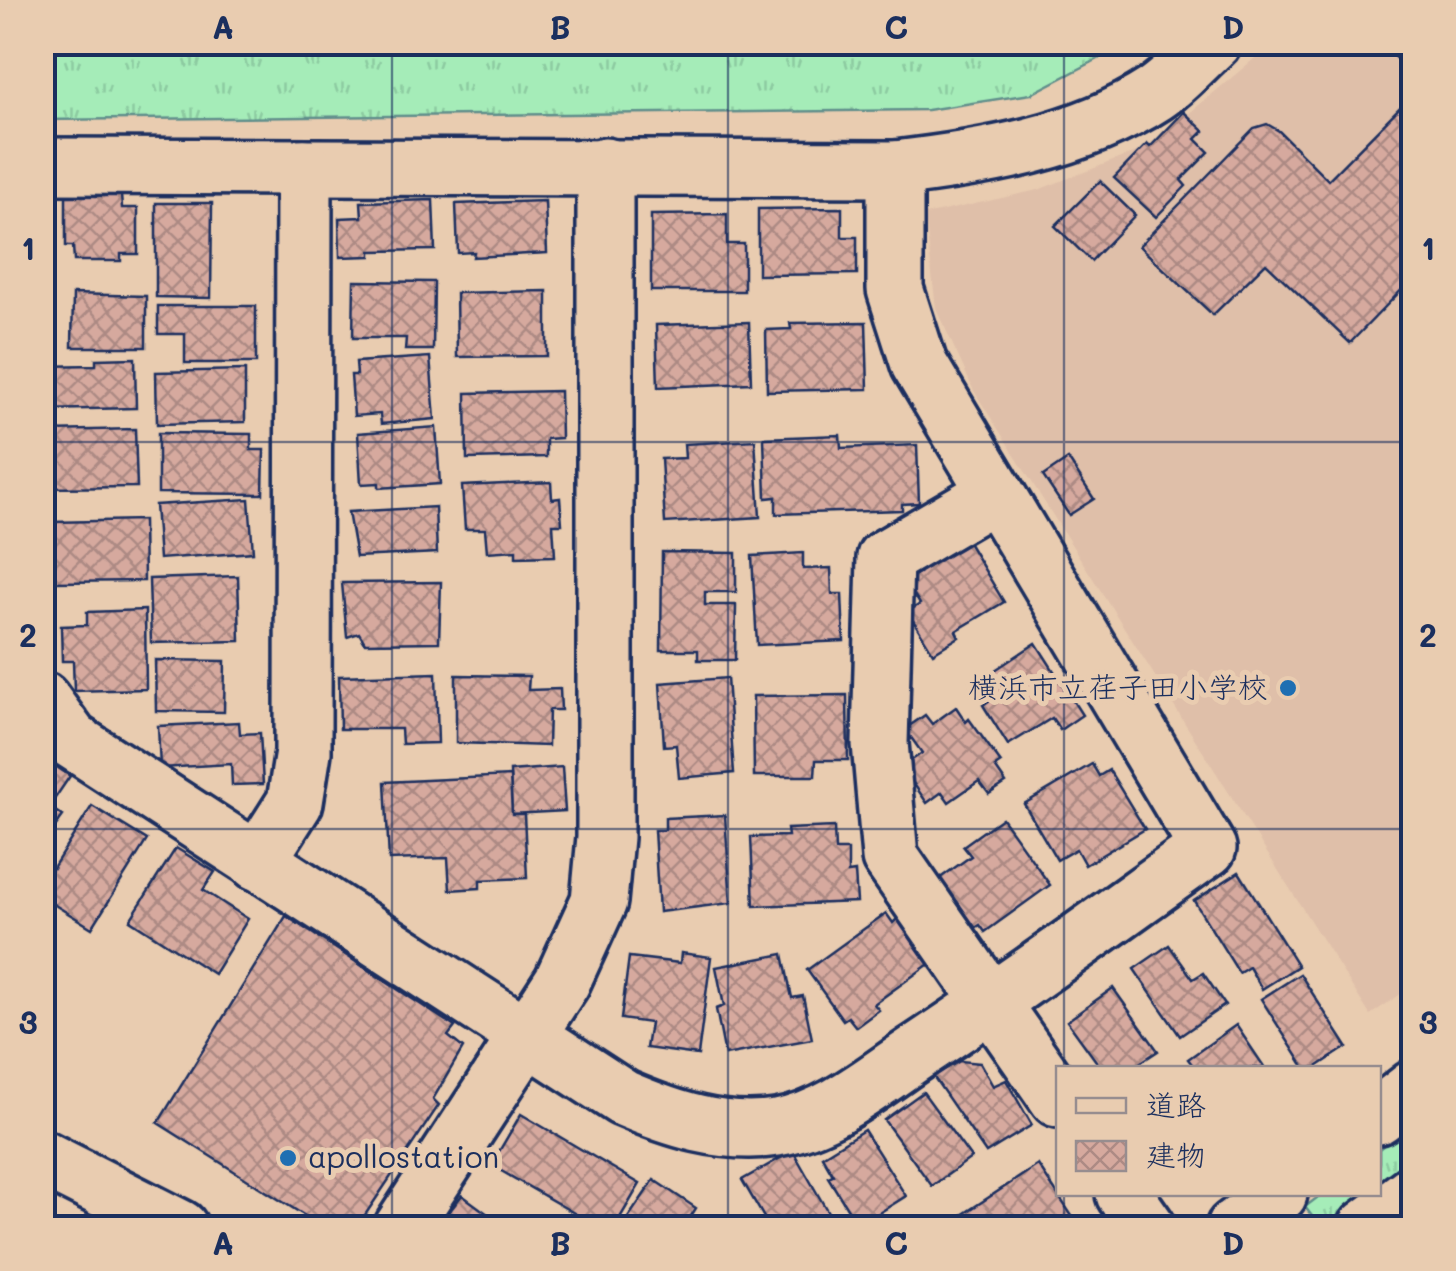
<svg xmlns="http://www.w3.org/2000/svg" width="1456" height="1271" viewBox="0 0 1456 1271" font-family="Mali,'Klee One',sans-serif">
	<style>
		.built { fill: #dfbfa9 }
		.grass { fill: url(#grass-tufts); stroke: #608e8b; stroke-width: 2.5 }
		.building { fill: url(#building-cross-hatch); stroke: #1b2f5e; stroke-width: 2.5 }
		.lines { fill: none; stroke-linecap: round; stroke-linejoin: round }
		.street-casing { stroke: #1b2f5e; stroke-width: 62 }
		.secondary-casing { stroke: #1b2f5e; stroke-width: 62 }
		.street { stroke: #e9ccb0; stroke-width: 55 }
		.secondary { stroke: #e9ccb0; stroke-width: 55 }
		.grid { fill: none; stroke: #1b2f5e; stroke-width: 2.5; stroke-opacity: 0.55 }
		.poi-dot { fill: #1f6fb2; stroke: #e9ccb0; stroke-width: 4 }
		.labels { text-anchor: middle; stroke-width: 10; stroke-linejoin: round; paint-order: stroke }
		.poi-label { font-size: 30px; fill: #1b2f5e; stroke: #e9ccb0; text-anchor: end }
		.neatline { fill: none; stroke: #1b2f5e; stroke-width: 4 }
		.grid-label { font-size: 32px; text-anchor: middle; font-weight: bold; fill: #1b2f5e }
	</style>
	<defs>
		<pattern id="grass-tufts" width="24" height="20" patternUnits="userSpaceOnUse" patternTransform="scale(2.5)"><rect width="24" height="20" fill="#a5ecb8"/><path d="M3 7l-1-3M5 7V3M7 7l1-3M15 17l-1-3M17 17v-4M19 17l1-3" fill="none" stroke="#8dcba1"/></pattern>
		<pattern id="building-cross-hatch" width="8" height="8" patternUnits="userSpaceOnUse" patternTransform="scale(2.5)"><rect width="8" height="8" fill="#d6a99e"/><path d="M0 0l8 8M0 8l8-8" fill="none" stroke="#ad8a84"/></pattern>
	</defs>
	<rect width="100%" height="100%" fill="#e9ccb0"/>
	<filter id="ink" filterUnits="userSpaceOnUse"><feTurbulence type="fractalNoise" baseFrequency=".01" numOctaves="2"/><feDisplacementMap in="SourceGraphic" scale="20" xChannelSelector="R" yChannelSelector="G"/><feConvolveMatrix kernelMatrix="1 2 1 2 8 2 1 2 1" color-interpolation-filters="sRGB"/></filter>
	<g filter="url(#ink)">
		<polygon class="built" points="1273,43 1413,43 1414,985 1370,1015 974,391 936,308 925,215 1038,190 1149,147"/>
		<g class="grass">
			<polygon points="43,43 43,42 1129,43 1031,94 927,110 43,120"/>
			<polygon points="1413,1122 1413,1161 1379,1187 1379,1149"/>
			<polygon points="1322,1194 1370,1194 1321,1228 1305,1207"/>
		</g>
		<g class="building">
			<polygon points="1379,42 1414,42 1414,76"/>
			<polygon points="1414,93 1414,277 1350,343 1266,263 1213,315 1139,246 1254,128 1267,124 1279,131 1328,180"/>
			<polygon points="1184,112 1204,131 1196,139 1209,152 1181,180 1186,186 1156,217 1114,178 1147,144 1150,147"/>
			<polygon points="1100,181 1135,215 1091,261 1055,226"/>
			<polygon points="121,195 122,208 138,208 138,254 121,254 121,261 74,261 73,246 66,246 66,196"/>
			<polygon points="433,200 435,250 371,251 371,256 340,257 339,218 362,217 361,202"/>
			<polygon points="545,201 547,253 473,257 474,252 458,253 456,204"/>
			<polygon points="156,203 212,203 211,298 156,297"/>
			<polygon points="842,208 842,237 857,237 857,274 758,275 758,209"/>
			<polygon points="727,214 727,244 744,244 744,291 651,291 651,215"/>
			<polygon points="354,281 434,282 433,350 405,350 406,338 353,338"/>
			<polygon points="547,291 547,356 457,357 456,293"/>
			<polygon points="73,294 146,296 146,347 72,347"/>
			<polygon points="158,306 256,306 256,363 185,363 185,334 158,334"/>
			<polygon points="749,322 751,383 658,387 656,325"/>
			<polygon points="866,322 868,389 767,391 766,330 791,329 790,323"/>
			<polygon points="430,357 435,419 381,424 380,414 354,416 351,375 357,375 356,362"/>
			<polygon points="135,358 136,408 42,410 42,366 96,365 96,359"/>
			<polygon points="245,370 245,422 157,424 156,372"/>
			<polygon points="560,391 561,438 546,439 546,457 467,459 466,393"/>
			<polygon points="436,427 440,484 379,488 379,483 361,484 358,433"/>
			<polygon points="135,429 137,487 42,488 42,443 48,443 49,431"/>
			<polygon points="158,433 251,434 251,450 264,450 263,494 158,493"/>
			<polygon points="840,435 841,448 917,445 919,503 902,504 902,510 776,514 776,497 766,498 764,438"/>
			<polygon points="755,440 760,517 665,523 661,459 685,458 684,444"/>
			<polygon points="1068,459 1094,499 1069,515 1043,476"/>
			<polygon points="551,482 552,499 560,498 562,524 553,524 555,556 516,557 516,550 487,552 485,529 465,529 462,486"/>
			<polygon points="249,499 253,552 159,559 155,505"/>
			<polygon points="435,507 437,553 356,557 348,512"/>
			<polygon points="143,520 144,581 53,582 52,522"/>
			<polygon points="966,539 1004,602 956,631 959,637 933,653 908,612 920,604 905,581 919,573 917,569"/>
			<polygon points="662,552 736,553 736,592 705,592 705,605 736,605 735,660 698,660 698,650 661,650"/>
			<polygon points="803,553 803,569 831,568 832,594 842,594 844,641 757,645 752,556"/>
			<polygon points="238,576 240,641 151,643 149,579"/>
			<polygon points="441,582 439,642 365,643 359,633 347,637 342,583"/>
			<polygon points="145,610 146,689 74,691 73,661 62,661 61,626 87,625 87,612"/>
			<polygon points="1036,643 1082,715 1060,730 1052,718 1008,745 983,705 993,698 980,680"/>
			<polygon points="155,660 225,661 224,712 156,711"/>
			<polygon points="436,673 438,743 402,744 401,729 340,729 339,676"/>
			<polygon points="456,675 529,676 528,690 560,689 561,710 549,710 548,746 456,743"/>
			<polygon points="727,678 734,773 679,778 676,745 664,746 660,683"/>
			<polygon points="847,695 848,760 816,760 815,776 754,776 753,696"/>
			<polygon points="956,707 966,722 969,719 1001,763 995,767 1006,783 989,794 979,781 949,802 942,792 927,803 902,767 922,753 905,729 925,715 932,724"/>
			<polygon points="239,722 240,734 260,733 263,784 232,785 231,764 160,768 158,726"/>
			<polygon points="42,757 70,776 49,807 63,816 42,845"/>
			<polygon points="1092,764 1099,776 1109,770 1145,829 1085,865 1076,849 1057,860 1024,804"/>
			<polygon points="562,767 565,811 512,814 510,771"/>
			<polygon points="510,776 512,814 524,814 527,878 480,880 480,888 450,890 448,858 389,860 385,782"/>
			<polygon points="92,806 147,840 92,928 42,897 42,885"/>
			<polygon points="725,815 731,903 659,912 654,830 665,830 665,818"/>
			<polygon points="1002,818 1050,885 985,932 980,925 972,930 936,881 971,856 963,846"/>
			<polygon points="834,827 835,850 848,850 848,873 855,872 857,902 754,906 751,837 788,836 787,829"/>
			<polygon points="176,848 215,872 203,890 248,919 214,974 130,920"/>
			<polygon points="1239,872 1298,966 1262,989 1249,967 1239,973 1194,901"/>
			<polygon points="886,913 893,923 899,917 932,962 874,1004 879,1010 856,1027 848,1017 843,1020 807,970"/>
			<polygon points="286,916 455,1027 448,1036 463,1048 433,1099 439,1105 361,1221 321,1226 158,1123"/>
			<polygon points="1169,945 1193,979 1203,973 1225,1005 1180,1036 1134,969"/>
			<polygon points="681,953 711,957 698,1055 646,1048 650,1023 621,1019 629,957 680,963"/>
			<polygon points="783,954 792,998 803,996 812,1039 725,1055 716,1009 724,1006 716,967"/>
			<polygon points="1300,974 1347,1047 1315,1068 1305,1068 1261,999"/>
			<polygon points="1113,988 1158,1051 1132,1068 1101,1068 1067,1021"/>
			<polygon points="1236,1025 1265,1068 1195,1068 1188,1059"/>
			<polygon points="960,1061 980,1063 993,1086 1006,1080 1032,1125 986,1153 933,1076"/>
			<polygon points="923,1092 971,1158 932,1186 884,1120"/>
			<polygon points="521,1114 640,1184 614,1228 600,1228 491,1165"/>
			<polygon points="864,1130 906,1196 858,1226 828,1177 833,1175 822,1156"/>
			<polygon points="793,1151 837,1228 770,1228 742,1180"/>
			<polygon points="1038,1165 1080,1228 942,1228"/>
			<polygon points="654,1180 696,1208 691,1216 710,1228 621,1228"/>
			<polygon points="462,1195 507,1228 437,1228"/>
		</g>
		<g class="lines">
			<defs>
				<g id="street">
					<path d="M42 166 895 169C981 159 1080 143 1155 94 1175 81 1194 59 1213 42"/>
					<polyline points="996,493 885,558 880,743 890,857 1058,1099"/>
					<path d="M42 700 71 740 623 1098C672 1119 722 1136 777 1128 829 1119 873 1082 916 1053 1015 988 1111 917 1208 848L919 364 895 289V169"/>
					<polyline points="257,862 295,802 303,752 304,167"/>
					<polyline points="1124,1194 1148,1228"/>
					<polyline points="402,1228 562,982 599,901 605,837 605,166"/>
				</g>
				<g id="secondary">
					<polyline points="1378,1116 1414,1088"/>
					<polyline points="42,1158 180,1228"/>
					<polyline points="1234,1228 1279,1194"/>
					<polyline points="1366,1228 1414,1192"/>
				</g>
			</defs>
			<use href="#street" class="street-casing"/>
			<use href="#secondary" class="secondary-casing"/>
			<use href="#street" class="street"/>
			<use href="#secondary" class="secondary"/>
		</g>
	</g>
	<path class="grid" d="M392 42V1228M728 42V1228M1064 42V1068M42 442H1414M42 829H1414M1064 1194V1228"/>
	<g class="poi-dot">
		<circle cx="1288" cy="688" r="10"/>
		<circle cx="288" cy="1158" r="10"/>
	</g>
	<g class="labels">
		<g class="poi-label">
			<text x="1268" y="698">横浜市立荏子田小学校</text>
			<text x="308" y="1168" text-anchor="start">apollostation</text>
		</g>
	</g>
	<rect width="1456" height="1271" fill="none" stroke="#e9ccb0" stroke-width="110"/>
	<rect x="1056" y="1066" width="325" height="130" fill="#e9ccb0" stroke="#978d8f" stroke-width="2.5"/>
	<rect x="1076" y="1098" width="50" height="15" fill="#e9ccb0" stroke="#978d8f" stroke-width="2.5"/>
	<text x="1146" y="1116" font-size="30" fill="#1b2f5e">道路</text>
	<rect x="1076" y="1141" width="50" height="30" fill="url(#building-cross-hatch)" stroke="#978d8f" stroke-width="2.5"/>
	<text x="1146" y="1166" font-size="30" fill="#1b2f5e">建物</text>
	<rect x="55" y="55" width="1346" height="1161" class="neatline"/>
	<g class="grid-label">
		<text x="223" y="39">A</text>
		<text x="560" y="39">B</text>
		<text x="896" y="39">C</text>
		<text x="1233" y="39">D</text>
		<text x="28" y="260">1</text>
		<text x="1428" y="260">1</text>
		<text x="28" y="647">2</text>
		<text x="1428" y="647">2</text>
		<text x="28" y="1034">3</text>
		<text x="1428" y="1034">3</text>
		<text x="223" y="1255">A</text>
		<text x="560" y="1255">B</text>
		<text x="896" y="1255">C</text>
		<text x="1233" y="1255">D</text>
	</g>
</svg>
